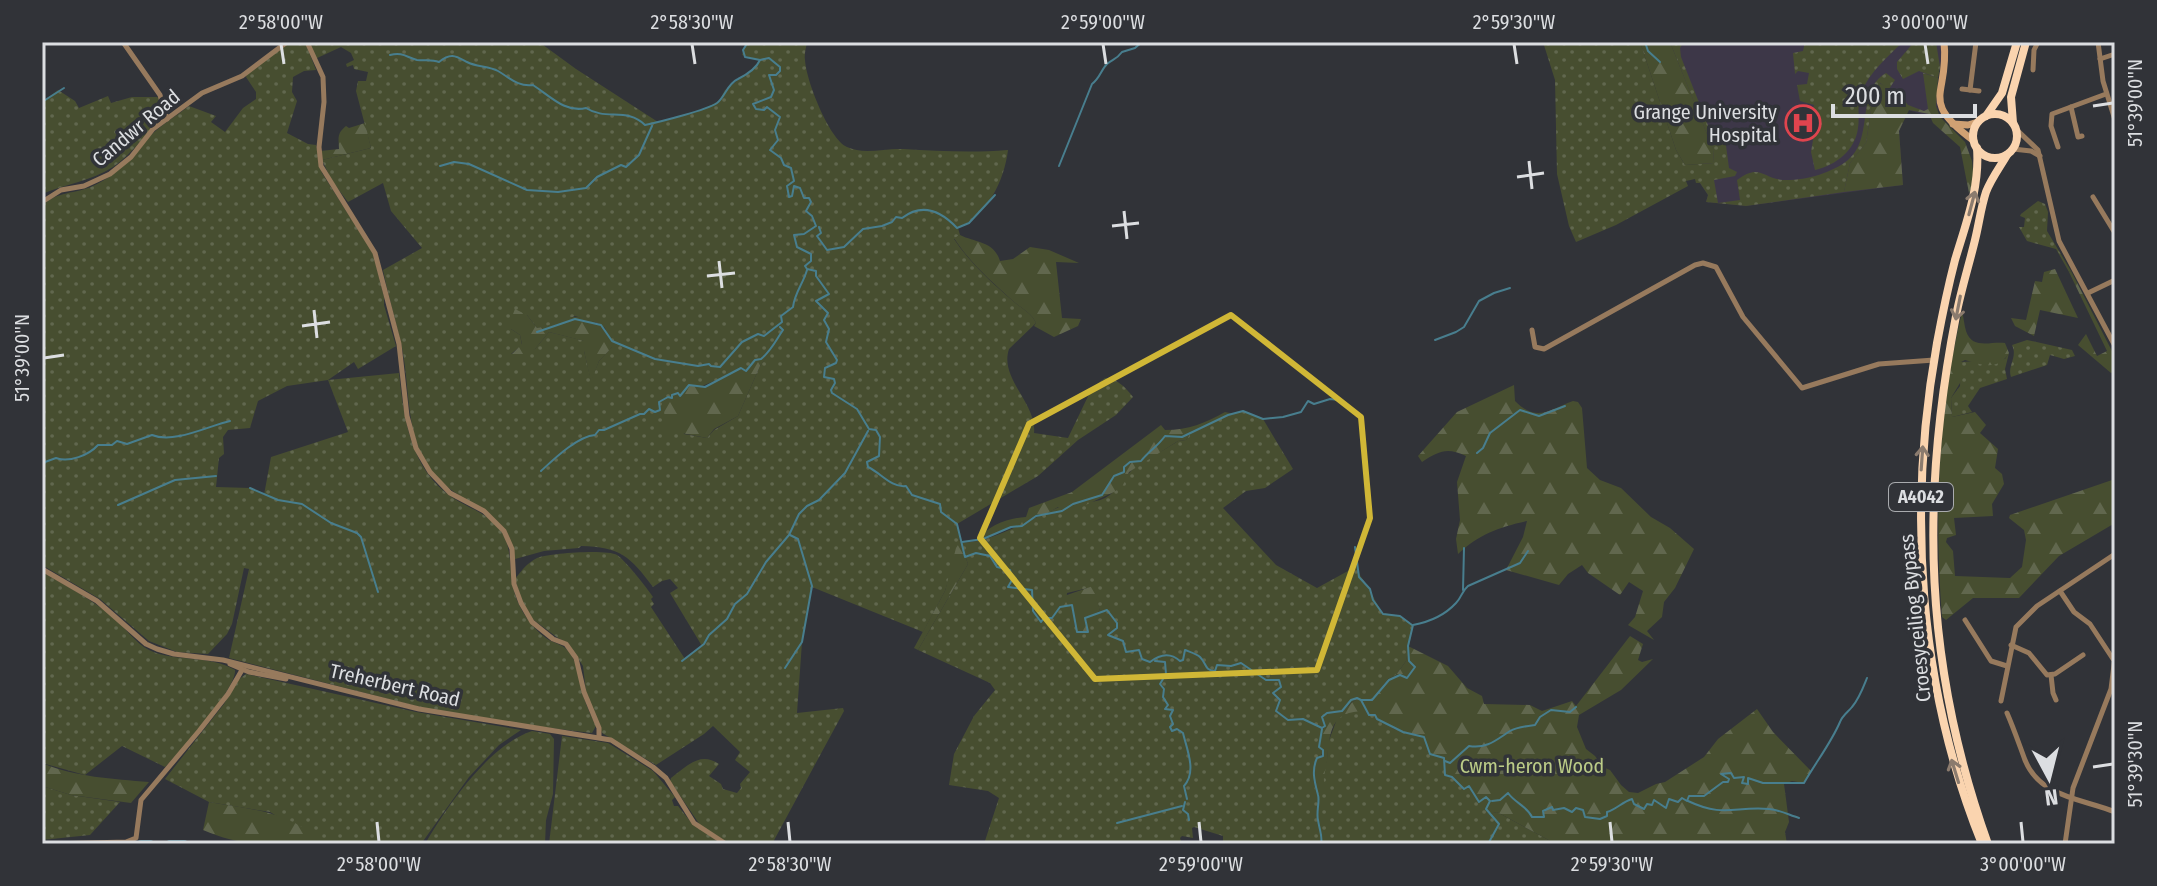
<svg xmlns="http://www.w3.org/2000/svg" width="2157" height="886" viewBox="0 0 2157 886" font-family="'Fira Sans Condensed',sans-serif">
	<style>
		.medical { fill: #3d3748 }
		.grass { fill: url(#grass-dots); fill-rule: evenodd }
		.forest { fill: url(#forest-firs) }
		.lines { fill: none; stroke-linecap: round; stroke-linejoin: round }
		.stream { stroke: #487e8e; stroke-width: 2 }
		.river { stroke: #487e8e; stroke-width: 8 }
		.minor { stroke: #977a5d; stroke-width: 5 }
		.secondary { stroke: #d0a173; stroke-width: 7 }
		.trunk { stroke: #fad4af; stroke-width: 8 }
		.oneway { stroke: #8b7b6e }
		.marked { fill: none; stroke: #d0b736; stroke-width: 6; stroke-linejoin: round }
		.ticks { fill: none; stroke: #dcdee1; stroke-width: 3 }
		.labels { text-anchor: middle; stroke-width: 7; stroke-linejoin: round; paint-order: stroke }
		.shield { fill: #313338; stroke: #a9abae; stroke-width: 2 }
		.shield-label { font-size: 18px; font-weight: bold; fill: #dcdee1 }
		.poi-label { font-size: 20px; fill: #dcdee1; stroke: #313338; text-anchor: end }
		.street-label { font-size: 20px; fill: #dcdee1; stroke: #313338 }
		.park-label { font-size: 20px; fill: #bbcc87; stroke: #313338 }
		.neatline { fill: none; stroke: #dcdee1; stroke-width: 3 }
		.ticks-label { font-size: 20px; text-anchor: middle; fill: #dcdee1 }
	</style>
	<defs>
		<pattern id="grass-dots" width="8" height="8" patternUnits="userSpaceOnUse" patternTransform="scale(2)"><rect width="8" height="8" fill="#474e30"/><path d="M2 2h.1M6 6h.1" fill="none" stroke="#61674e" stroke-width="1.8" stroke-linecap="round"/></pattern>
		<pattern id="forest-firs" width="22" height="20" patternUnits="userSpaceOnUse" patternTransform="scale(2)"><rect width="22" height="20" fill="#474e30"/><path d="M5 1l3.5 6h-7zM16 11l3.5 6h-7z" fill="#61674e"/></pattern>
	</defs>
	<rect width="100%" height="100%" fill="#313338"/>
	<polygon class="medical" points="1670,42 1944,42 1936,90 1938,110 1924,115 1908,110 1899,131 1903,185 1746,206 1706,202 1708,195 1700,183 1683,75"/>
	<g class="grass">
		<path d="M290 42H305L316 70 304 71 293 77 292 92 297 101 287 133 308 144 316 145 322 173 373 253 384 297V305L396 346 358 369 354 362 328 380 399 373C404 419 410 469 453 498 468 508 485 512 498 527 514 546 508 569 514 591 519 610 533 630 549 640 557 644 564 645 569 652 580 666 578 683 584 698 587 708 592 717 596 726L592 733 534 726 424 708 229 658 249 569 244 568 232 624 227 634 208 654 177 652 149 641 100 599 42 565V206C56 191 76 194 93 186 118 175 131 155 149 137 161 125 176 116 189 106L216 116 211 122 225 132 243 108 256 99V92L246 77 247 74ZM328 380 348 432 271 457 264 495 250 488 216 487 219 458 224 454 223 437 228 430 250 428 258 401 287 386Z"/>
		<path d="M309 42H539L576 69 658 122 704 109 719 101 725 90 758 65 760 60 742 55 746 42H807C806 48 804 55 805 60 806 80 829 139 847 147 863 155 886 148 903 149 938 151 972 153 1008 150 1004 182 987 215 958 228L960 235 954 239C970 263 991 282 1013 301 1021 308 1032 313 1036 323L1009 349C999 379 1037 403 1034 433L1068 438 1092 388 1105 378C1118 379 1125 387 1133 397L1116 415 1078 440 1038 476 957 524 960 542C985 546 1034 517 1057 508 1072 501 1091 505 1105 498 1118 491 1121 480 1131 471 1140 462 1165 450 1178 441L1186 440 1192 431 1228 415 1243 411 1263 419 1293 469 1265 488 1246 491 1223 508 1276 565 1317 588 1357 566C1359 578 1365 580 1370 590 1374 598 1377 605 1383 613L1400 616 1413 625 1406 661 1396 675 1388 679 1372 700C1349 700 1359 697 1342 711L1327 713 1319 746 1323 750 1313 782 1322 778 1327 760 1328 743 1337 719 1345 713 1356 711H1368L1394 729 1424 737 1444 758 1445 775 1452 777 1464 789 1469 786 1473 794 1486 797 1490 801 1486 809 1489 814 1497 812 1556 844H1223V836L1194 827 1192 828 1193 838 1182 836 1180 838 1182 844H984L999 798 988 791 949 785 954 754 974 716 995 690 990 683 918 650 968 564 960 542 945 591 923 632 812 587 802 642 797 713 843 708 844 711 772 844H730L700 825 670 781 671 778C687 766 700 751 719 764L709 776 721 784 723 789 737 793 741 788 740 784 750 772 735 760 740 752 713 726 704 734 656 765 602 733 586 692 583 666 568 643 558 638 531 618 522 602 515 579C522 570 527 563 537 558 549 553 607 549 617 555 625 560 647 588 653 597L651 599 654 604 651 607 685 659 702 646 670 593 678 588 670 579 662 581 653 587C630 556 620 547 581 546L579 548 544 551 515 559C504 503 452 506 426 463 405 428 410 382 401 343 395 318 388 295 383 270L422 248 391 211 383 183 348 202 332 181 322 160 371 148 356 91 358 81H366L368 72 354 69 353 65 347 67 346 64 354 60 351 53 341 47 315 59ZM527 315 537 328 549 327 575 316 598 323 605 328 612 347 599 361 591 380 584 351 585 341 549 332 535 349 511 354 522 345 520 335 511 329ZM772 345 774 346 760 366 738 416 714 430 707 438 684 434 672 398C695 391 724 374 746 371L755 360 761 359ZM1092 587 1100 611 1085 618V626L1075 627 1072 605 1066 604 1067 593Z"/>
		<path d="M1543 42H1640L1676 150 1685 165 1714 163 1713 149 1670 42 1683 43 1680 48 1681 57 1711 133 1716 132V138H1725L1729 168 1737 172 1735 176 1714 180 1718 203 1740 200 1737 180C1760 163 1762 178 1783 180 1804 181 1832 173 1848 160 1875 137 1855 91 1886 73L1895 80 1889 89 1880 83 1874 91 1866 143 1850 163 1844 192 1746 206 1706 202 1708 195 1700 183H1696L1695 179 1686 181 1688 186 1616 225 1576 242 1569 226 1557 174 1555 80Z"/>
		<path d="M1805 42H1903C1888 56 1870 72 1862 91 1856 103 1860 115 1858 128 1855 151 1836 165 1815 170L1811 152 1814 134 1809 132 1808 137 1802 136 1805 120 1801 119 1812 116 1814 105 1800 101 1797 85 1807 84 1809 73 1798 71 1795 74 1793 53 1803 51Z"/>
		<polygon points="1914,42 1936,42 1940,67 1938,78 1919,71 1903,79 1897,69 1897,62"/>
		<path d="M58 90 75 101 79 108 108 96 111 103 132 97H157L160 99 163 118C146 133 132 154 113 167 91 181 66 184 42 194V102Z"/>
		<polygon points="2038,201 2045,204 2048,212 2047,231 2071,271 2069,272 2056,249 2027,241 2019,227 2024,227 2025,218 2020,216 2021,214"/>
		<path d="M2027 340 2072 350 2075 356 2064 359 2050 355 2047 365 2011 377C2007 366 2018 357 2012 345Z"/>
		<polygon points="2009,353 2005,369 2007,379 1980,388 1968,406 1972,412 1952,417 1951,398 1960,386 1961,362 2005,359"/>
		<path d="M42 572C66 585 90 599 112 616 124 626 135 643 149 650 176 663 208 654 235 670 237 688 180 752 165 767L122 746 85 775 42 763Z"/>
		<polygon points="246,674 416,712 521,730 499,745 469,777 421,844 322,844 270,812 209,802 165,779 224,704 238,680"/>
		<path d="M532 731 550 734 554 739 553 794 546 820 545 844H425C447 806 489 745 532 731Z"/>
		<polygon points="562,736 608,743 653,771 675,797 672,800 674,806 678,806 690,821 721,844 549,844"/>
		<polygon points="42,786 71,795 120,802 90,835 42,840"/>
	</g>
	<g class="forest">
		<polygon points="1640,42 1670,42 1713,149 1714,163 1685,165 1676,150"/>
		<polygon points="1923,73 1938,78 1936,106 1940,117 1965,142 1972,161 1974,182 1969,193 1960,147 1933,123 1929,114 1909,110 1899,131 1903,185 1844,192 1850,163 1866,143 1874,91 1879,83 1898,92 1908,105 1924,111 1928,109"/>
		<path d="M365 123 371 148 322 160 320 151 339 149C339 139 336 134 346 126L349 128Z"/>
		<path d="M960 235C976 243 994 241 1000 261L1013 259 1030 247 1049 250 1079 263 1056 262 1062 318 1081 319 1078 326 1054 337 1034 326 1036 323C1032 313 1021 308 1013 301 991 281 970 263 954 238Z"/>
		<polygon points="2055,269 2078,318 2040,310 2034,336 2015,326 2011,318 2026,320 2035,281 2042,282 2044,272"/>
		<polygon points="2071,271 2115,357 2115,371 2111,373 2078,345 2086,334 2097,356 2107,351 2069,272"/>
		<path d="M515 309 527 315 537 328C550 327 561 318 574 317 585 316 602 324 608 333L609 338 616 343 599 361 591 382 584 351V341L549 332 535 349 513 362 510 356 522 344 520 335 508 327Z"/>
		<path d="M1962 312C1964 318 1964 325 1966 331 1972 350 1991 341 2005 343L2009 353C1998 371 1982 365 1965 360L1961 362 1963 378 1951 398 1952 417 1975 412 1986 425 1980 433 1998 449 1995 468 2002 474 2004 484 1992 504 1993 516 1954 518 1956 535 1947 538 1946 542 1953 551 1955 576 2010 578 2022 567 2026 540 2024 530 2009 518 2010 515 2115 479V523L2059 556 2019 598H1973L1946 620 1942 617C1934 514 1938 411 1962 312Z"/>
		<polygon points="772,344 775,346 760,366 738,416 714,429 707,438 666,430 663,401 668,397 672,398 672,395 678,393 680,395 689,385 705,387 741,368 746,371 755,360 761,359"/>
		<path d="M1514 385 1515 401C1537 423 1548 410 1573 401L1578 402 1582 408 1587 468 1600 480 1621 488 1651 517 1670 528 1694 549 1675 588 1664 602 1662 617 1647 631 1654 640 1628 625 1635 617 1643 591 1629 582 1620 595 1588 573 1582 565 1568 574 1559 585 1506 570 1523 537 1527 521C1499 527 1478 535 1458 554L1456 539 1460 520 1457 482 1466 456C1447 447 1439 451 1422 462L1418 456 1457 412Z"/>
		<path d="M1225 412 1234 414 1192 431 1186 440 1178 441 1129 472 1123 485 1114 492 1066 514 1058 507 1044 515 1036 516 1022 526 1011 527 979 540C987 525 1009 518 1026 517L1029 508 1072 492 1161 425 1165 430C1189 430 1205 423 1225 412Z"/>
		<polygon points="960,542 968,564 918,650 914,648 945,591 956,548"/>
		<polygon points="1093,586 1100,611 1085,618 1088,632 1077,632 1072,605 1060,607 1064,596"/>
		<path d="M1630 636 1643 644 1638 660 1642 662 1653 659 1621 690 1579 715 1577 727 1586 749 1595 756 1603 767 1610 770 1621 785 1629 792 1638 793 1656 784 1665 782 1704 757 1718 739 1757 709 1773 732 1811 771 1804 783 1792 781 1784 784 1789 822 1785 832 1787 844H1556L1497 812 1489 814 1486 809 1490 801 1486 797 1479 802 1470 786 1464 789 1452 777 1445 775 1444 758 1430 754 1424 737 1403 732 1377 719 1375 716 1369 715 1368 711C1330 710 1330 731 1327 761 1326 771 1322 777 1325 786L1317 793C1311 785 1313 767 1317 758L1323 756V750L1319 747 1320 734 1325 726 1322 717 1327 713 1342 711C1360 697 1349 700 1372 700L1388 679 1396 675 1406 661 1408 646 1448 666 1467 688 1482 696 1484 704 1530 705 1542 711 1572 701 1576 706Z"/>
		<path d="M42 763C75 777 113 779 149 782L131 803 71 795 42 786Z"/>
		<path d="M209 802C249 809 293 811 322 844 278 844 243 848 203 830Z"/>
	</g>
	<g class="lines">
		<g class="stream">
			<path d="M748 42 743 50 745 57 760 60 769 58 780 67V71L776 75H769L774 90 771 97 753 104 756 109 764 110 767 107 780 117 775 130 778 140 770 150 781 158 784 165 791 168 794 181 787 186 789 197 792 196 794 186 800 188 804 198H809L811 202 806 211 812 216 816 226 804 234 794 235 797 247 811 254V261L805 266 807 269 816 271V276L829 294 816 301 828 313 824 320 829 329 826 342 837 360 836 363 825 368 824 377 834 379 835 383 831 390 832 393 857 409 869 429 876 430 880 437 879 456 867 462 868 467C881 473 891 488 906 486L912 495 940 504 941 512 957 524 965 557 976 553 990 556 997 567 1010 570 1012 580 1008 587 1032 590 1033 611 1041 622 1044 618H1052L1060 607 1072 605 1077 632H1088L1085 618 1107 610 1117 623V628L1108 635 1123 641 1126 652 1139 650 1142 659 1150 662C1159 655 1170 652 1180 661L1183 660 1185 650C1190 652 1197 654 1200 657 1207 664 1204 670 1215 671L1217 665 1231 666 1241 663 1266 680H1279L1281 687 1273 693 1280 700 1276 711 1288 720 1303 719 1322 728 1325 726 1322 717 1327 713 1342 711 1351 700 1357 698 1361 700 1369 715H1375L1377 719 1403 732 1424 737 1430 754 1444 758 1445 775 1452 777 1464 789 1469 786 1479 802 1486 797 1490 801 1486 809 1499 824 1488 844"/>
			<polyline points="1645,42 1648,51 1660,62"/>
			<path d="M390 55C403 52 406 57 417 60 425 61 431 59 439 62 451 52 456 56 467 62 476 67 489 66 498 71 510 78 518 87 533 85 550 96 565 113 586 108 606 121 627 107 645 125 659 122 707 110 717 103 725 97 727 84 738 79 746 75 756 69 760 60"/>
			<polyline points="42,102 64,88"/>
			<polyline points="440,166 454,162 469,164 527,190 558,192 586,188 597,177 621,165 626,167 639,155 652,126"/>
			<path d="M1059 166 1092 84C1100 78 1101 70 1107 64 1113 59 1117 59 1122 52L1135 48 1142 42"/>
			<path d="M819 227 821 233 817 236 827 250 844 247 863 229 882 226 892 222 896 217 902 218C923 202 942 212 957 228L969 223 995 195"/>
			<path d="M537 332 575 319 601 325 612 341 655 359 698 366 709 364 711 366 720 367 742 342 758 334 764 336 782 322 781 316 793 307C795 292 803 284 807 270"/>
			<polyline points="1435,340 1456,332 1464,327 1479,301 1494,293 1510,288"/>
			<polyline points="1477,453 1483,448 1490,433 1520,410 1539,416 1565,406"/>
			<path d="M42 468 45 462 56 458C69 463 89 455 98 445H112L117 441 127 444 152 435C174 444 208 426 230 421"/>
			<path d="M541 471C554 459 578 436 595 435L599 430H604L640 414H644L649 409 655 412 660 410 659 402 668 397 672 398V395L678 393 680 396 689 385 705 387 741 368 746 371 755 360 761 359C771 351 776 340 783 330L780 327"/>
			<polyline points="250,488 278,500 302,504 331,523 357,533 361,537 378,592"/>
			<polyline points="118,505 175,480 216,476"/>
			<path d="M962 542 983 539 1011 527 1022 526 1036 516 1062 511 1073 504 1102 495 1114 476 1124 472V467L1130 462 1141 461C1148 452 1158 446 1165 436L1182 437 1228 415 1243 411 1263 419 1283 417 1301 412 1308 401 1314 404 1330 399 1339 400"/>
			<polyline points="1355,547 1359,577 1370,589 1373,600 1383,614 1400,616 1412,625"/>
			<polyline points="1463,590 1464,548"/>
			<polyline points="682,661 704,644 709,635 727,619 735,604 747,594 766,562 789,535 799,514 807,506 819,500 845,473 868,431"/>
			<path d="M1155 661 1165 662 1166 674 1160 684 1164 689 1163 697 1168 705 1165 709 1173 710 1170 716 1173 724 1170 727 1172 731 1177 729 1183 733C1187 750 1197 772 1184 786L1187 799"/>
			<polyline points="785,668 802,642 812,586 798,539 790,535"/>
			<path d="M1361 700H1372L1389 680 1400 675 1407 678 1415 667 1409 661 1408 646 1413 625C1429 622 1445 615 1456 603 1462 597 1461 592 1468 586L1520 563 1528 551"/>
			<path d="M1445 761 1450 763 1469 746C1487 749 1496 740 1510 731 1517 727 1527 726 1535 725L1540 717 1551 710 1570 712 1576 707"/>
			<path d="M1492 801 1500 800 1508 793C1515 803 1527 806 1532 817H1544L1543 811 1552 807 1553 810 1564 808 1572 812 1576 808 1583 810 1585 817 1600 819 1607 816V812C1617 809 1622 802 1632 799L1634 804 1644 809 1647 804 1652 805 1654 800 1666 808 1669 799 1678 802 1682 798 1687 801 1689 796H1704L1723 782H1728L1729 779 1721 774 1731 773 1734 778 1744 777 1742 783 1748 784V778L1763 783H1804C1816 762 1831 743 1840 722 1842 716 1848 712 1852 707 1859 699 1863 688 1867 678"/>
			<path d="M1688 801C1724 818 1734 806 1769 809 1780 810 1789 815 1799 818"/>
			<polyline points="1185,802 1183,810 1188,814 1189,820"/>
			<polyline points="1117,823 1182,806"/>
			<path d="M1321 844C1323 837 1319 828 1318 820 1316 812 1320 801 1318 795 1315 783 1311 771 1317 758L1323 756V750L1319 747 1322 729"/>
		</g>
		<g class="river">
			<polyline points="141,844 150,844"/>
			<polyline points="170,844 184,844"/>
		</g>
		<g class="minor">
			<polyline points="123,42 160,95 167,119"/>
			<polyline points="307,42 323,77 324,102 319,147 321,166 375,253 399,344 407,416 416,448 430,472 450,493 484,511 504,531 512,549 514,584 521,603 532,622 553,639 566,644 576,658 584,692 599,728 599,737"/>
			<polyline points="2098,42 2103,81 2115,120"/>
			<polyline points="2100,59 2115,54"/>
			<polyline points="2033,70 2034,50 2038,42"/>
			<polyline points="1962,89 1979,91"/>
			<polyline points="1970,90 1976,42"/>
			<polyline points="2071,107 2078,137 2082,136"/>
			<polyline points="2017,130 2038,150 2059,241 2115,346"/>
			<polyline points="2058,147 2051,126 2052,114 2106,94"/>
			<polyline points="2013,149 2031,151 2040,156"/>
			<polyline points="2093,197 2115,233"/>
			<polyline points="42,202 61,190 84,186 110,174 131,157 153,129 202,93 242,76 287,42"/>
			<polyline points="2088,293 2115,280"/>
			<polyline points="1532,330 1535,347 1544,349 1695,265 1703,263 1716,267 1743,317 1802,388 1879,364 1934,360"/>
			<polyline points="42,569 97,601 146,644 157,649 174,654 223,660 419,709 611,740 653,767 666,778 694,823 726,844"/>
			<polyline points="2060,591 2074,612 2090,624 2113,659"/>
			<polyline points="1965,620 1991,661 2007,666"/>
			<polyline points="2011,645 2029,653 2047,675 2055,674 2083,655"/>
			<polyline points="230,664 249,672 286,679"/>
			<polyline points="2051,675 2053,693 2056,700"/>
			<polyline points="2001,701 2016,627 2037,606 2115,554"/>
			<path d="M2007 713C2014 729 2019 744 2025 760 2040 798 2084 799 2115 812"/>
			<polyline points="52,844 126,842 136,838 141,800 199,731 228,694 242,670"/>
			<polyline points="2065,844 2073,788 2111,689 2115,657"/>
		</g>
		<g class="secondary">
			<path d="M1944 42C1950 96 1917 99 1974 141"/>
			<polyline points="1953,124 1968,125 1978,122"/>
		</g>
		<g class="trunk">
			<circle cx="1995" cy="136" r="22"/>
			<polyline points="1986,116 2002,93 2017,42"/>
			<polyline points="2013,123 2011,97 2026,42"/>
			<path d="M1977 148C1980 188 1966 223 1955 260 1948 287 1942 316 1937 343 1907 510 1918 686 1982 844"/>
			<path d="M1988 844C1924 666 1920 500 1956 316 1961 290 1969 265 1975 240 1979 224 1981 207 1986 192 1991 179 2000 167 2007 155"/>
		</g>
	</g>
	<defs><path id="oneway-shaft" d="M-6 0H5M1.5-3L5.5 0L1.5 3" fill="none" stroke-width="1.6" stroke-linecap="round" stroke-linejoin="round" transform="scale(2)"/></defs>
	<g class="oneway">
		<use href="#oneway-shaft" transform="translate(1972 203) rotate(-75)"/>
		<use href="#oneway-shaft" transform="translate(1958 308) rotate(101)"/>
		<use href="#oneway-shaft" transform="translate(1922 458) rotate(-86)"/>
		<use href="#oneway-shaft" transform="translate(1955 771) rotate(-107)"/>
	</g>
	<path class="marked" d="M1231 315 1361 417 1370 518 1317 670 1095 679 980 538 1029 424Z"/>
	<path class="ticks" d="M281 44 284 64M692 44 695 64M1103 44 1106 64M1514 44 1517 64M1925 44 1928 64M2093 106 2113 103M1529 161 1532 189M1517 177 1544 173M1124 211 1127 239M1112 226 1139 223M719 261 722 288M707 276 735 273M314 310 317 338M302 326 330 322M44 358 64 355M2093 767 2113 764M377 822 379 842M788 822 790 842M1199 822 1201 842M1610 822 1612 842M2021 822 2023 842"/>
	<defs>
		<symbol id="hospital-ring" viewBox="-11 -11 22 22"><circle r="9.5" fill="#313338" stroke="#e0444e" stroke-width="1.5"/><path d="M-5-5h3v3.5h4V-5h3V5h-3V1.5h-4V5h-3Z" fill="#e0444e"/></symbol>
	</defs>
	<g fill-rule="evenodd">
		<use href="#hospital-ring" x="1783" y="103" width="40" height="40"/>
	</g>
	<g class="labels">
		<rect class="shield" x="1889" y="483" width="64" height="28" rx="6"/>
		<g class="shield-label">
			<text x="1921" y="503">A4042</text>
		</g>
		<g class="poi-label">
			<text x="1777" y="119">Grange University<tspan x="1777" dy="23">Hospital</tspan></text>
		</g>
		<g class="street-label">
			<text transform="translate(136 128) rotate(-40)" y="7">Candwr Road</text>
			<text transform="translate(1915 618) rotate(-96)" y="7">Croesyceiliog Bypass</text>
			<text transform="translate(395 685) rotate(13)" y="7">Treherbert Road</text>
		</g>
		<g class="park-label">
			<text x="1532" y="773">Cwm-heron Wood</text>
		</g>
	</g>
	<rect width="2157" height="886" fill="none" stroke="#313338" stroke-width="88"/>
	<g transform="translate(2049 778) rotate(173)" stroke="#313338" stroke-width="6" paint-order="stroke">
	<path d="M0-6L14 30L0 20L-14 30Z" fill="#dcdee1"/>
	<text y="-12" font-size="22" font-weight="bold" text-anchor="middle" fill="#dcdee1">N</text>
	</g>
	<path d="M1833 104v12h142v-12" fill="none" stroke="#dcdee1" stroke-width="4"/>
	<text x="1845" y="104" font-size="24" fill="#dcdee1" stroke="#313338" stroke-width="6" paint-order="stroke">200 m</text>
	<rect x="44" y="44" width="2069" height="798" class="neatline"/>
	<g class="ticks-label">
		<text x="281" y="29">2°58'00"W</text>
		<text x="692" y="29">2°58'30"W</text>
		<text x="1103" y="29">2°59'00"W</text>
		<text x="1514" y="29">2°59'30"W</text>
		<text x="1925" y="29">3°00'00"W</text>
		<text transform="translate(2135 103) rotate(-90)" y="7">51°39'00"N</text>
		<text transform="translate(22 358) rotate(-90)" y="7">51°39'00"N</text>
		<text transform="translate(2135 764) rotate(-90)" y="7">51°39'30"N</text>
		<text x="379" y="871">2°58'00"W</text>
		<text x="790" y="871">2°58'30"W</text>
		<text x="1201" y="871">2°59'00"W</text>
		<text x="1612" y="871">2°59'30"W</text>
		<text x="2023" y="871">3°00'00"W</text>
	</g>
</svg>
